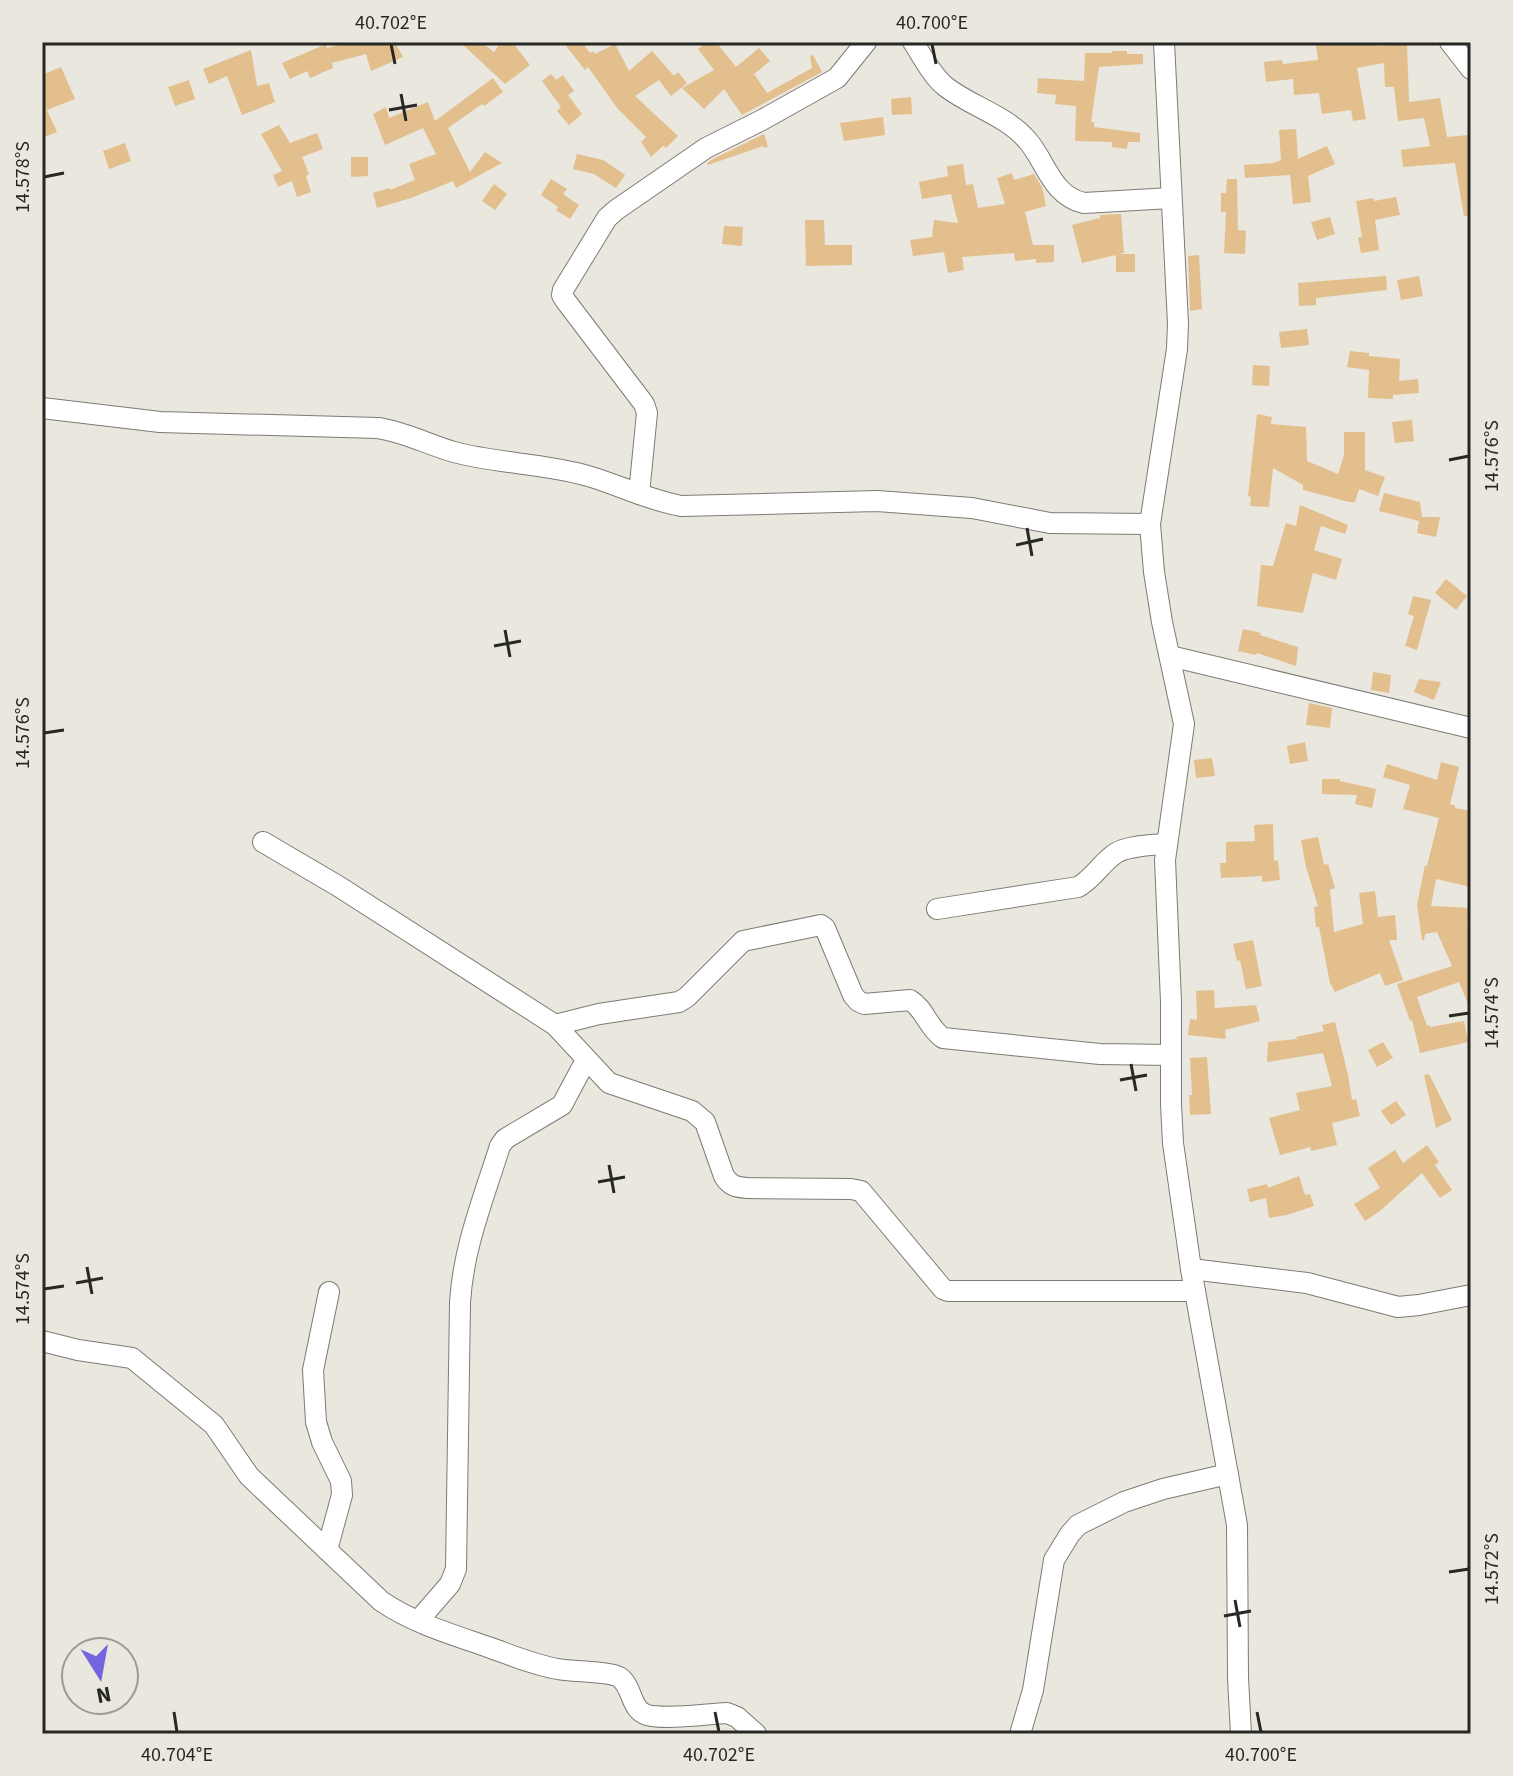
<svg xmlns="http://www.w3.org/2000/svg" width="1513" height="1776" viewBox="0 0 1513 1776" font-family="'Source Sans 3',sans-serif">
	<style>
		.building { fill: #e3bf8e }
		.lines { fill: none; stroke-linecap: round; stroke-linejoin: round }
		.minor-casing { stroke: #7d7b74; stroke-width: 22 }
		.minor { stroke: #fff; stroke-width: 20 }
		.ticks { fill: none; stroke: #272723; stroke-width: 3 }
		.neatline { fill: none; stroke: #272723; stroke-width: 3 }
		.ticks-label { font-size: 20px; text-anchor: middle; fill: #272723 }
	</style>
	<rect width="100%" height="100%" fill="#e9e7de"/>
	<g class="building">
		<polygon points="351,42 395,42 403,57 371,71 366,54 332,63 333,68 310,78 307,71 290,79 282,63 326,44 327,48"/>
		<polygon points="460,42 481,42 494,52 501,42 512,42 530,65 505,84"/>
		<polygon points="563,42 582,42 590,53 593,51 595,54 615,44 629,71 652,51 674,76 678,72 687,83 671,96 659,80 635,96 678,136 666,148 663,146 651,157 641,142 646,137 618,109 588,67 585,70"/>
		<polygon points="707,42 716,42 736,67 759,48 770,61 754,74 767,93 812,68 810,56 813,55 822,72 742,115 724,89 704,109 682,88 714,70 698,49"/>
		<polygon points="1343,42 1376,42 1376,46 1407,43 1409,102 1440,98 1447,137 1468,135 1471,177 1471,215 1464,216 1455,163 1403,167 1401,150 1430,146 1424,118 1398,121 1394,87 1385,87 1384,63 1357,68 1366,119 1353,121 1351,110 1322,114 1319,93 1294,95 1293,79 1266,82 1264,62 1282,60 1283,64 1318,60 1316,45"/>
		<polygon points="251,50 257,86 269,83 275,102 242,115 227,76 209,84 203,69"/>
		<polygon points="1112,51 1127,51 1127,54 1143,54 1143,64 1099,67 1091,122 1094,122 1094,127 1140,133 1140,142 1128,142 1127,149 1112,147 1112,142 1075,141 1076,106 1055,104 1056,95 1037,93 1038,78 1084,81 1085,53 1112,53"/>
		<polygon points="61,67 75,99 47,110 57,132 42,138 42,75"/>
		<polygon points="551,74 556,80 563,75 574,91 568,95 582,114 569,125 557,111 561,107 542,81"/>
		<polygon points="493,78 503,92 484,106 482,104 448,128 470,172 485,152 502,163 456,188 453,181 411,198 377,208 373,193 390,188 390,190 415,180 409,164 436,154 423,128 385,145 373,114 386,107 389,118 428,102 435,121"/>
		<polygon points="189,80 195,99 175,106 168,87"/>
		<polygon points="911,97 912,114 892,115 891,99"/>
		<polygon points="883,117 885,135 844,141 840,123"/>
		<polygon points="279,125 290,143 317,133 323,149 302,157 309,174 306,176 311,192 297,197 292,181 278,187 273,175 282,171 261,134"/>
		<polygon points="1296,129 1298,159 1327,146 1335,164 1308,176 1311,202 1293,204 1290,175 1245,178 1244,165 1273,163 1281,160 1279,130"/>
		<polygon points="764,134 768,147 765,148 763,146 708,165 707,163 713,159"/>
		<polygon points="125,143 131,161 109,169 103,151"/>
		<polygon points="577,154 603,160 625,175 616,188 594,174 573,169"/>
		<polygon points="351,157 368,157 368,176 351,177"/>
		<polygon points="963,164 966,185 973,184 978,208 1005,204 997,178 1012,173 1014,180 1034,174 1042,187 1046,206 1025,212 1033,245 1054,245 1054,262 1036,263 1036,259 1015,261 1014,253 962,257 964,270 948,273 944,252 913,256 910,240 932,237 934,220 958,223 951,194 922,199 919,182 948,176 947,166"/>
		<polygon points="551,179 567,189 563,194 579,205 570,219 556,210 558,207 541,195"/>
		<polygon points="1227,179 1237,179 1238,230 1246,231 1245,254 1224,253 1226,212 1221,212 1221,193 1226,193"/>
		<polygon points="494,184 507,194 495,210 482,201"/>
		<polygon points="1396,197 1400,215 1375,220 1379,250 1361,253 1358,237 1362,237 1356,201 1373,198 1374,201"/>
		<polygon points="1119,214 1121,214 1124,253 1119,254 1135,254 1135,272 1116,272 1116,255 1082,263 1072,225 1100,218 1100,215"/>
		<polygon points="1330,217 1335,234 1317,240 1311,222"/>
		<polygon points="805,220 824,220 825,245 852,245 852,265 806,266"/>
		<polygon points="724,226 743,227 742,246 722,244"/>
		<polygon points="1199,255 1202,309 1190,311 1188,256"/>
		<polygon points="1386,276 1387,290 1316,298 1316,305 1299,306 1298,283"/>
		<polygon points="1419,276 1423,296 1401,300 1397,280"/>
		<polygon points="1307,329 1309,345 1281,348 1279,332"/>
		<polygon points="1350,351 1369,353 1369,356 1400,359 1399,381 1418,379 1419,393 1393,395 1393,399 1368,398 1369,370 1347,367"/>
		<polygon points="1253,365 1270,366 1269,386 1252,385"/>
		<polygon points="1257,414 1272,417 1271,424 1306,427 1307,461 1338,474 1344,455 1344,432 1365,432 1365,470 1385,477 1378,496 1359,489 1355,502 1349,502 1303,490 1303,485 1273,468 1269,507 1250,506 1251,497 1248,496"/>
		<polygon points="1412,420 1414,441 1395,443 1392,422"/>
		<polygon points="1384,493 1420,502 1422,517 1440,517 1436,537 1417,533 1419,521 1379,511"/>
		<polygon points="1300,505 1348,525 1345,534 1321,526 1314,550 1342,559 1336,580 1313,573 1303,613 1257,606 1261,565 1273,566 1286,523 1296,526"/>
		<polygon points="1446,579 1467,596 1456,610 1435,593"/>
		<polygon points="1413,596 1431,600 1417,650 1405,646 1414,616 1408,614"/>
		<polygon points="1243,629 1261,633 1260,635 1298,647 1296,666 1257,653 1256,655 1238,651"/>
		<polygon points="1373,672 1391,675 1389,693 1371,690"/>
		<polygon points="1419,679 1441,682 1434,700 1414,692"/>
		<polygon points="1309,703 1332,708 1330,728 1306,725"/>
		<polygon points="1305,742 1308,761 1290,764 1287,746"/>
		<polygon points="1212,758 1215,776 1196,778 1194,760"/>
		<polygon points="1441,762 1459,767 1450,804 1455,806 1455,808 1471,811 1471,887 1436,879 1431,906 1471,908 1467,922 1471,929 1471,1011 1459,982 1417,997 1427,1026 1430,1025 1430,1027 1464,1021 1468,1042 1420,1053 1412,1020 1410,1021 1397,984 1452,966 1437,932 1425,934 1424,940 1422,940 1417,905 1425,865 1427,866 1439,818 1403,809 1410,785 1383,777 1387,764 1437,780"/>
		<polygon points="1322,779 1340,779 1340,781 1376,789 1372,808 1355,804 1357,795 1322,794"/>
		<polygon points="1273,824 1274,861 1278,860 1280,880 1262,882 1262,876 1221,878 1220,863 1226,863 1226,842 1255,841 1254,825"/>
		<polygon points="1318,837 1324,865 1328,864 1335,888 1330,890 1334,932 1363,924 1359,893 1375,891 1378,917 1395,915 1397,940 1389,940 1403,980 1385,986 1380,973 1335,992 1330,983 1319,927 1316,927 1314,907 1318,906 1306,867 1301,840"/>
		<polygon points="1253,940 1262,986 1246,989 1240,960 1237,961 1233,944"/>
		<polygon points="1214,990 1215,1008 1256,1005 1260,1021 1225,1030 1226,1039 1188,1035 1190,1019 1197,1020 1196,991"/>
		<polygon points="1335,1022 1348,1075 1352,1100 1356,1099 1360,1116 1332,1123 1337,1145 1311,1151 1310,1147 1280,1155 1269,1118 1300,1110 1296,1093 1332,1086 1323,1053 1267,1062 1268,1042 1297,1039 1296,1037 1324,1031 1322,1025"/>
		<polygon points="1383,1042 1393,1058 1377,1067 1368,1050"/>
		<polygon points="1207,1057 1211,1114 1190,1115 1189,1095 1192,1095 1190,1058"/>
		<polygon points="1429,1074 1452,1120 1436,1128 1424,1075"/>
		<polygon points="1396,1101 1406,1115 1391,1125 1381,1111"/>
		<polygon points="1427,1145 1439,1162 1435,1165 1452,1190 1440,1198 1422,1173 1380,1211 1365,1221 1354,1204 1380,1188 1368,1168 1395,1150 1403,1163"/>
		<polygon points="1299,1176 1305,1195 1310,1194 1314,1206 1287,1215 1269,1218 1266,1198 1250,1202 1247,1189 1267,1184 1268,1188"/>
	</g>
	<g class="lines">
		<defs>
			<g id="minor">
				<path d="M913 42C923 57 932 76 946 87 972 107 1006 115 1028 141 1046 162 1052 196 1084 203L1171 198"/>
				<polyline points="1164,42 1178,324 1177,349 1150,524 1154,572 1162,622 1184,724 1165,860 1171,1002 1171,1104 1173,1143 1191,1269 1237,1525 1238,1678 1241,1734"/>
				<polyline points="1450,42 1471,69"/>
				<path d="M42 408 160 422 378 428C405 432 429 445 454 452 498 464 544 463 588 476 619 485 648 500 681 506L877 501 972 508 1050 523 1150 524"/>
				<polyline points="639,494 647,413 644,404 565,300 562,295 563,290 607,218 616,210 706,148 762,120 837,78 866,42"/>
				<polyline points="1170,656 1471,728"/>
				<path d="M263 842 338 886 555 1025 609 1083 692 1111 705 1122 724 1176C730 1186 736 1187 747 1188L851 1189 861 1191 943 1289 948 1291H1195"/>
				<path d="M937 909 1078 887C1093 879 1102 862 1116 853 1130 845 1151 846 1167 843"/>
				<path d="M555 1025 599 1014 679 1002 687 997 743 941 821 925 825 928 853 995 858 1001 864 1004 910 1000C925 1009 928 1028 943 1038L1100 1054 1171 1055"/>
				<polyline points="1191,1269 1307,1283 1398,1307 1419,1305 1471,1295"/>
				<path d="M42 1341 78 1350 132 1358 214 1425 249 1476 381 1601C413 1623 451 1634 488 1647 511 1655 534 1665 558 1669 572 1672 608 1671 619 1677 633 1686 630 1710 647 1715 667 1720 706 1714 727 1713L737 1717 756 1734"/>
				<polyline points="327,1550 342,1495 341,1481 322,1442 316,1422 313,1370 329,1292"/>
				<path d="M418 1621 450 1584 456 1569 460 1303C463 1248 484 1197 500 1146L505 1139 562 1105 586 1060"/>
				<polyline points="1020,1734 1033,1690 1054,1560 1070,1534 1078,1525 1124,1502 1163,1489 1228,1474"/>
			</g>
		</defs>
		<use href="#minor" class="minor-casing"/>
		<use href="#minor" class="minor"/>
	</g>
	<path class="ticks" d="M391 44 395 64M932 44 936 64M401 94 406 121M389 110 417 105M44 177 64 173M1449 460 1469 456M1027 528 1032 556M1016 545 1043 539M505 630 510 657M494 646 521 641M44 733 64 730M1449 1016 1469 1013M1131 1064 1136 1091M1120 1080 1147 1075M609 1165 614 1193M598 1182 625 1177M87 1267 92 1294M76 1283 103 1278M44 1289 64 1286M1449 1572 1469 1569M1235 1600 1240 1627M1224 1616 1251 1611M174 1712 177 1732M715 1712 719 1732M1257 1712 1261 1732"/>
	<rect width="1513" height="1776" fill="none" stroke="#e9e7de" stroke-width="88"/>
	<g transform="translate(100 1676) rotate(169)"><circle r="38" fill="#e9e7de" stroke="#9b9a93" stroke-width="2"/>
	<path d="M0-6L14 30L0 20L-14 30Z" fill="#7564df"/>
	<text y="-12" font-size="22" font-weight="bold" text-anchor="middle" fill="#272723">N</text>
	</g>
	<rect x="44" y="44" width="1425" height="1688" class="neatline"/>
	<g class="ticks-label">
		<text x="391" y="29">40.702°E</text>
		<text x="932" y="29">40.700°E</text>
		<text transform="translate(22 177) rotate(-90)" y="7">14.578°S</text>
		<text transform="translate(1491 456) rotate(-90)" y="7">14.576°S</text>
		<text transform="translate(22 733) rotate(-90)" y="7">14.576°S</text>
		<text transform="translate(1491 1013) rotate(-90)" y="7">14.574°S</text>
		<text transform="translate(22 1289) rotate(-90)" y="7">14.574°S</text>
		<text transform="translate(1491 1569) rotate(-90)" y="7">14.572°S</text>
		<text x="177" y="1761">40.704°E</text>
		<text x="719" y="1761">40.702°E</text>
		<text x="1261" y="1761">40.700°E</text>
	</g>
</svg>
